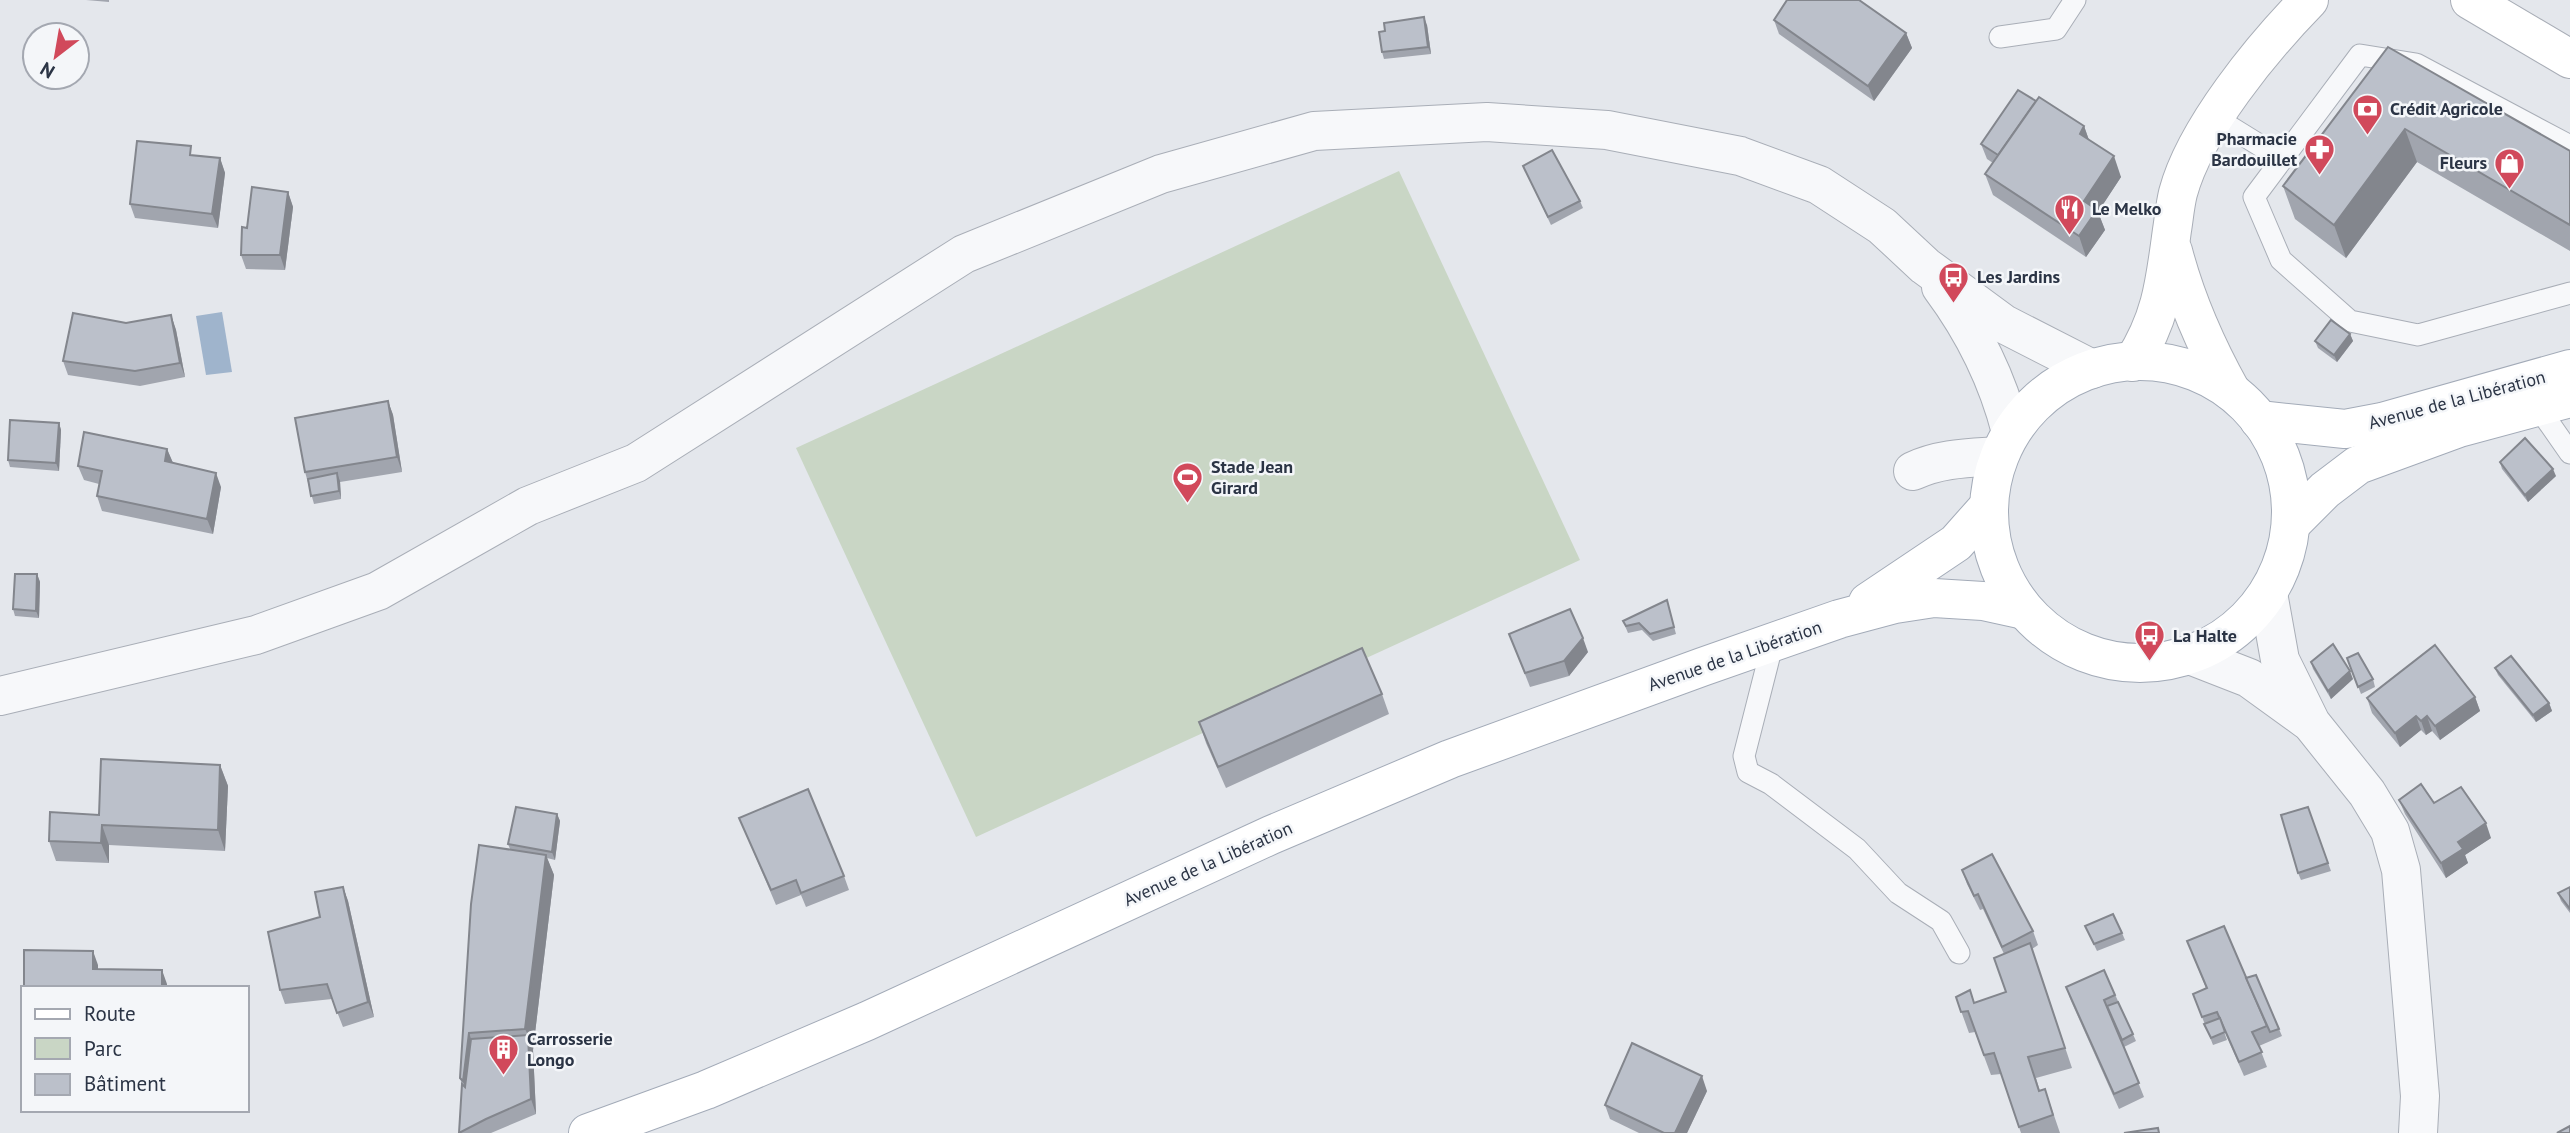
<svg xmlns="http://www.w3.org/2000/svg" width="2570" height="1133" viewBox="0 0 2570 1133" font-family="'PT Sans',sans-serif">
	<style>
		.green { fill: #c9d6c5 }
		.water { fill: #9fb4cc }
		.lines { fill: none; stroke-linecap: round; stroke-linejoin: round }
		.service-casing { stroke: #a9aeb7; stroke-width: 23 }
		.minor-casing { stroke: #a9aeb7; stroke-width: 40 }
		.tertiary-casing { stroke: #a9aeb7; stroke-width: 40 }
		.secondary-casing { stroke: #a9aeb7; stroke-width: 40 }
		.primary-casing { stroke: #a3abb8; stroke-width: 40 }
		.service { stroke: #f7f8fa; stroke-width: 21 }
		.minor { stroke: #f7f8fa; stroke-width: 38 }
		.tertiary { stroke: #f7f8fa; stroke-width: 38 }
		.secondary { stroke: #fff; stroke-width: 38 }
		.primary { stroke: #fff; stroke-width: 38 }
		.wall { fill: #a1a5ae }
		.shaded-wall { fill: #83868d }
		.building { fill: #bbc0ca; stroke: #83868d; stroke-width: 2 }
		.labels { text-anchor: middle; stroke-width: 5; stroke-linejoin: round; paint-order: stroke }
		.poi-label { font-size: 18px; font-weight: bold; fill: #2b3445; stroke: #f4f6f9; text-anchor: start }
		.street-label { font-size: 18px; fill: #2b3445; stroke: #f4f6f9 }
	</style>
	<rect width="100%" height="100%" fill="#e4e7ec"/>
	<polygon class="green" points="1399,171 1580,560 976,837 796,448"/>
	<polygon class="water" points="222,312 232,372 206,375 196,316"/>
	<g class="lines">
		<defs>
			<g id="service">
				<polyline points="2000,37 2056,29 2075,0"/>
				<polyline points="2214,117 2282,159"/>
				<polyline points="2570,146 2416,64 2360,55 2254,197 2281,260 2350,321 2418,335 2570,293"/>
				<polyline points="2533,400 2570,453"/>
				<polyline points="1773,642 1744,756 1748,772 1771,784 1857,849 1898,893 1941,921 1959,953"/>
			</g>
			<g id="minor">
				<path d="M1913 471C1940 458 1969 458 1999 456"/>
				<polyline points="2268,593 2280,660 2311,723 2367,793 2390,831 2401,870 2420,1096 2418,1133"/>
				<polyline points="2190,655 2249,678 2307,720"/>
			</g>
			<g id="tertiary">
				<path d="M1941 287C1973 330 1998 381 2011 432"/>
				<polyline points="0,696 256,635 378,591 528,506 636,463 964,254 1161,174 1314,131 1487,122 1607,130 1740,156 1819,185 1882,226 1925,266 2004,324 2092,369"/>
			</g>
			<g id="secondary">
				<polyline points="2470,0 2570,59"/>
				<path d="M2173 251C2186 301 2206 346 2231 391"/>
				<path d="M2133 362C2162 317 2165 281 2172 230 2174 218 2175 205 2178 193 2195 129 2263 47 2309 0"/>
			</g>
			<g id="primary">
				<circle cx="2140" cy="512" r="151"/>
				<polyline points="2259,420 2345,429 2382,422 2570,369"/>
				<polyline points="2291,524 2325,490 2358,465 2459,428 2570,398"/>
				<polyline points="1868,602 1956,543 1988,507"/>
				<polyline points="588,1133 706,1090 867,1021 1271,835 1450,759 1702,667 1839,619 1895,604 1934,598 1983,601 2024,610"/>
			</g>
		</defs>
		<use href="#service" class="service-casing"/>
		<use href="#minor" class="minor-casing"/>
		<use href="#tertiary" class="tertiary-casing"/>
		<use href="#secondary" class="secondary-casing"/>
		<use href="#primary" class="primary-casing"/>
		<use href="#service" class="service"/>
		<use href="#minor" class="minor"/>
		<use href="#tertiary" class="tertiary"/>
		<use href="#secondary" class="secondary"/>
		<use href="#primary" class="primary"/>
	</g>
	<g class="wall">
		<polygon points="86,0 109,0 109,2"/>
		<polygon points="1774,20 1906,33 1912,48 1874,101 1779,34"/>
		<polygon points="1427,25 1431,54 1384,59 1382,52"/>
		<polygon points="2388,47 2570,151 2570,251 2417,162 2346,258 2295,219 2283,186"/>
		<polygon points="2036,101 2084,126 2089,140 2121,177 2098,212 2105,230 2086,257 1993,195 1985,174 1993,163 1987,159 1981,144"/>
		<polygon points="195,155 220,158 225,173 218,228 135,218 130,204"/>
		<polygon points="1523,166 1580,201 1583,208 1551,225"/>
		<polygon points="288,192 293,207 285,270 246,269 241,255 247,228"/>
		<polygon points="171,315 176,330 185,377 140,386 68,375 63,361 126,323"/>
		<polygon points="2350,334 2353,341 2337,362 2318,348 2315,341"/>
		<polygon points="388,401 393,415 402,472 340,482 341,499 314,504 305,472"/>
		<polygon points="59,423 61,430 59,471 10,467 8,460"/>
		<polygon points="167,449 173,463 221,487 213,534 102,511 97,496 99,484 84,480 78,466"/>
		<polygon points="2500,462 2556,476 2528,502 2502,469"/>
		<polygon points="37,574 40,582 39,618 15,616 13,609"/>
		<polygon points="1669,608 1676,634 1653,641 1642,630 1628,633 1623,621"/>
		<polygon points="1509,634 1588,652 1569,676 1530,687"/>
		<polygon points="2347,658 2373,679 2375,687 2361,694"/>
		<polygon points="2311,662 2353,679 2331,699 2313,669"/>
		<polygon points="2495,668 2549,703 2552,711 2536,722 2498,675"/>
		<polygon points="1382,694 1389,714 1226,788 1206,743 1199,722"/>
		<polygon points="2475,697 2480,711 2440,740 2432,731 2426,735 2421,730 2400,747 2372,713 2367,698"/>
		<polygon points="220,765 228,786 225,851 109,845 109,863 56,861 49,841 99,815"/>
		<polygon points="2399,800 2434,803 2491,838 2465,855 2468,863 2446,878 2405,814"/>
		<polygon points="2308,807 2331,871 2301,880 2298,873"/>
		<polygon points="557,814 560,821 555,860 547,858 554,875 533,1050 536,1114 491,1133 459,1133 462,1084 460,1078 471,904 510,849 508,844"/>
		<polygon points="739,818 844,876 849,890 806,907 801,895 776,905"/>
		<polygon points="1962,870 2033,931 2038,945 2032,949 2072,1068 2036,1078 2040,1091 2045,1089 2060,1133 2021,1133 2001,1074 1991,1075 1975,1032 1969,1033 1956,997 1974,1003 2006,992 2004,954 1983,909 1980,910 1967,884"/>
		<polygon points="343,887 348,901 374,1017 343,1027 332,999 285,1004 280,990 320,917"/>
		<polygon points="2570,887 2570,913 2561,901 2558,893"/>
		<polygon points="2085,926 2122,933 2125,940 2097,951"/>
		<polygon points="2187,941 2246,978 2279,1029 2282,1036 2259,1046 2267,1067 2244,1076 2222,1026 2227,1040 2213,1045 2193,994 2206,988"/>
		<polygon points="2104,970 2136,1041 2124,1047 2144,1097 2119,1109 2071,1001 2066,987"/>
		<polygon points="1707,1091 1687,1133 1639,1133 1610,1119 1605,1105"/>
	</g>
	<g class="shaded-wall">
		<polygon points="1424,17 1427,25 1431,54 1428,47"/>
		<polygon points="1906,33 1912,48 1874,101 1868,86"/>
		<polygon points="2084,126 2091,146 2080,134"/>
		<polygon points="2405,129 2417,162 2346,258 2334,225"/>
		<polygon points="2114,156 2121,177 2098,212 2105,230 2086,257 2079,236 2084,201"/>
		<polygon points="220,158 225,173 218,228 212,214"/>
		<polygon points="288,192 293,207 285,270 280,255"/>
		<polygon points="171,315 176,330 185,377 180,363"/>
		<polygon points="2350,334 2353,341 2337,362 2334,355"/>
		<polygon points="388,401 393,415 402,472 397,457"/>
		<polygon points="59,423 61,430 59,471 56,463"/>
		<polygon points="167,449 173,463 165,461"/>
		<polygon points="2553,469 2556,476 2528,502 2525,495"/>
		<polygon points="216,473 221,487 213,534 207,519"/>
		<polygon points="337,473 340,481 341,499 339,491"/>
		<polygon points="37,574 40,582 39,618 36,611"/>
		<polygon points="1583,638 1588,652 1569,676 1564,661"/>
		<polygon points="2350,671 2353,679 2331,699 2328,691"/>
		<polygon points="2475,697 2480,711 2440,740 2435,726"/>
		<polygon points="2549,703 2552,711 2536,722 2533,715"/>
		<polygon points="2416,716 2421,730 2400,747 2395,733"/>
		<polygon points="2427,716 2432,731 2426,735 2421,721"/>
		<polygon points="220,765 228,786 225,851 218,830"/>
		<polygon points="557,814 560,821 555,860 552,852"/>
		<polygon points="2486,823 2491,838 2465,855 2468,863 2446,878 2441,863 2458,842"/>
		<polygon points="102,825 109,845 109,863 101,843"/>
		<polygon points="546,855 554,875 533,1050 536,1114 531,1099 528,1035 525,1029"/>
		<polygon points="343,887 348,901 374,1017 368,1002"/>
		<polygon points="93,951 98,965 98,984 93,969"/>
		<polygon points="162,970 167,984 167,988 162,988"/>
		<polygon points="469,1033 476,1053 471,1102 463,1081"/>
		<polygon points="1702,1076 1707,1091 1687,1133 1675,1133"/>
	</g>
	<g class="building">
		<polygon points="1787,0 1859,0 1906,33 1868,86 1774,20"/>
		<polygon points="1424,17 1428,47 1382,52 1379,32 1385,31 1384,23"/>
		<polygon points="2388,47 2570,151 2570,225 2405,129 2334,225 2283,186"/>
		<polygon points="2018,90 2036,101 1998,155 1981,144"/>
		<polygon points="2039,97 2084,126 2080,134 2114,156 2084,201 2097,210 2079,236 1985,174"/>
		<polygon points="137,141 191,146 190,155 220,158 212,214 130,204"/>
		<polygon points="1552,150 1580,201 1548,217 1523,166"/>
		<polygon points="252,187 288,192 280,255 241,255 242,227 247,228"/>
		<polygon points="73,313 126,323 171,315 180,363 135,371 63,361"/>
		<polygon points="2331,320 2350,334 2334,355 2315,341"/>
		<polygon points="388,401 397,457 305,472 295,418"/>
		<polygon points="10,420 59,423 56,463 8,460"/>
		<polygon points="84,432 167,449 165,461 216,473 207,519 97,496 102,471 78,466"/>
		<polygon points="2525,438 2553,469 2525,495 2500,462"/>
		<polygon points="337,473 339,491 311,496 308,479"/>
		<polygon points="15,574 37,574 36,611 13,609"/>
		<polygon points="1667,600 1674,627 1650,634 1639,623 1626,626 1623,621"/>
		<polygon points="1570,609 1583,638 1564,661 1525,673 1509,634"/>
		<polygon points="2333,644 2350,671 2328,691 2311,662"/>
		<polygon points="2435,645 2475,697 2435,726 2427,716 2421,721 2416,716 2395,733 2367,698"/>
		<polygon points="1362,648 1382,694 1218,767 1199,722"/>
		<polygon points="2358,653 2373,679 2358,687 2347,658"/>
		<polygon points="2511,656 2549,703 2533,715 2495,668"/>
		<polygon points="101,759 220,765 218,830 102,825 101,843 49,841 50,812 99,815"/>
		<polygon points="2421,784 2434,803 2461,787 2486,823 2458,842 2463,849 2441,863 2399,800"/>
		<polygon points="808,789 844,876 801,893 796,880 771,890 739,818"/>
		<polygon points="516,807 557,814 552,852 508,844"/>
		<polygon points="2308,807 2328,863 2298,873 2281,815"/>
		<polygon points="479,845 546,855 525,1029 469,1033 463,1081 460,1078 471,904"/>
		<polygon points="1992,854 2033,931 2002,947 1978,894 1974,896 1962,870"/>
		<polygon points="343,887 368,1002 337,1013 327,984 280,990 268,932 320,917 315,892"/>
		<polygon points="2570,887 2570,909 2558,893"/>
		<polygon points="2113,914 2122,933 2094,944 2085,926"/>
		<polygon points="2224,926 2267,1026 2252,1032 2262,1052 2239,1062 2217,1012 2202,1017 2193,994 2207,988 2187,941"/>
		<polygon points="2030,943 2065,1048 2028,1057 2039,1091 2045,1089 2053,1115 2019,1127 1994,1053 1984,1055 1968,1011 1961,1012 1956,997 1970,990 1974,1003 2006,992 1994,958"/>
		<polygon points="24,950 93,951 93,969 162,970 162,988 24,988"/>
		<polygon points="2104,970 2115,995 2104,1000 2139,1083 2114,1094 2066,987"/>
		<polygon points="2256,975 2279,1029 2270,1032 2246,978"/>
		<polygon points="2118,1002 2133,1034 2122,1040 2107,1006"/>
		<polygon points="2220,1018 2225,1032 2211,1038 2204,1024"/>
		<polygon points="528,1035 531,1099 486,1119 459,1133 462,1084 465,1087 471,1039"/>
		<polygon points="1632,1043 1702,1076 1675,1133 1664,1133 1605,1105"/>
		<polygon points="2570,1126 2570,1133 2557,1133"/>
		<polygon points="2158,1128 2159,1133 2124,1133"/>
	</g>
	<defs>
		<symbol id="bank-pin" viewBox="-11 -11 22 30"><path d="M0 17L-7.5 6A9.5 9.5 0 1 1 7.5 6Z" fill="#d1495b" stroke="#f4f6f9"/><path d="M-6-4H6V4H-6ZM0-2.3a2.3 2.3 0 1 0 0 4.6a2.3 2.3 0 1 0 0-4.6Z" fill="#fff"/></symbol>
		<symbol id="pharmacy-pin" viewBox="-11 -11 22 30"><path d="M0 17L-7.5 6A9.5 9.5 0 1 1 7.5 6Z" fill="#d1495b" stroke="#f4f6f9"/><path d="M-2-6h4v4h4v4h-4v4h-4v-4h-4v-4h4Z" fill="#fff"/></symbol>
		<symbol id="shop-pin" viewBox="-11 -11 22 30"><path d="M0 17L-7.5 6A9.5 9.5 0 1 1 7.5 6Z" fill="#d1495b" stroke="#f4f6f9"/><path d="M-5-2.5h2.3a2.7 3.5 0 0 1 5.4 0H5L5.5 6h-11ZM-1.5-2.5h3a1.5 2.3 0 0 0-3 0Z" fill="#fff"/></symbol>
		<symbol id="restaurant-pin" viewBox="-11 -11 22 30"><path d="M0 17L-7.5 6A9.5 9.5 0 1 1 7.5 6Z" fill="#d1495b" stroke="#f4f6f9"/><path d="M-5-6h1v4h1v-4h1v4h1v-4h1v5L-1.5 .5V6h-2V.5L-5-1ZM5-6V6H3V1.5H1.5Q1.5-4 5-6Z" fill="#fff"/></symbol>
		<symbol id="bus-pin" viewBox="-11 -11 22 30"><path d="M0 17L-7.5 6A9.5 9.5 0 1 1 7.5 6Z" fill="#d1495b" stroke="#f4f6f9"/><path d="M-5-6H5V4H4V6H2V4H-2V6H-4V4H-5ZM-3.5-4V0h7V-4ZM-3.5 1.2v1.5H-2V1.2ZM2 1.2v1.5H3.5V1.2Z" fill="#fff"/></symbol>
		<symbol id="stadium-pin" viewBox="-11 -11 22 30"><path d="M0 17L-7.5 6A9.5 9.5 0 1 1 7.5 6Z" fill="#d1495b" stroke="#f4f6f9"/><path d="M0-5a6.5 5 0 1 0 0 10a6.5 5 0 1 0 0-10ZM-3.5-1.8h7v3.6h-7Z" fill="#fff"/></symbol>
		<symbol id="building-pin" viewBox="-11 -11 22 30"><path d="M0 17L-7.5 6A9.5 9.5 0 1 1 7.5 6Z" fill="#d1495b" stroke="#f4f6f9"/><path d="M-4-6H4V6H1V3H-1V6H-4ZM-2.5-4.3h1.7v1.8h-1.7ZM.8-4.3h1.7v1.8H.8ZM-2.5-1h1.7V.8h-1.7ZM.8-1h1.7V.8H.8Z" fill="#fff"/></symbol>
	</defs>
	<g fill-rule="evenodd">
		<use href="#bank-pin" x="2350" y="92" width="35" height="47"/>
		<use href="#pharmacy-pin" x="2302" y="132" width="35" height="47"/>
		<use href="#shop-pin" x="2492" y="146" width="35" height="47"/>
		<use href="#restaurant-pin" x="2052" y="192" width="35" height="47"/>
		<use href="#bus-pin" x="1936" y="260" width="35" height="47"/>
		<use href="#stadium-pin" x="1170" y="460" width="35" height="47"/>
		<use href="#bus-pin" x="2132" y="618" width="35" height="47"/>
		<use href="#building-pin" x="486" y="1032" width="35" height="47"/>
	</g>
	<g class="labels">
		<g class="poi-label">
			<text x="2390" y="115">Crédit Agricole</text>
			<text x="2297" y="145" text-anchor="end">Pharmacie<tspan x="2297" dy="21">Bardouillet</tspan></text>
			<text x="2487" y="169" text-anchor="end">Fleurs</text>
			<text x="2092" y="215">Le Melko</text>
			<text x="1977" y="283">Les Jardins</text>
			<text x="1211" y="473">Stade Jean<tspan x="1211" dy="21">Girard</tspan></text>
			<text x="2173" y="642">La Halte</text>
			<text x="527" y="1045">Carrosserie<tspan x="527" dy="21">Longo</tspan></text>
		</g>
		<g class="street-label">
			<text transform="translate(2457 400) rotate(-15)" y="6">Avenue de la Libération</text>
			<text transform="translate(1735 656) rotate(-19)" y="6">Avenue de la Libération</text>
			<text transform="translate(1208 864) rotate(-24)" y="6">Avenue de la Libération</text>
		</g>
	</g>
	<rect x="21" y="986" width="228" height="126" fill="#f4f6f9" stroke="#a4a8b1" stroke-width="2"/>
	<rect x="35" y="1009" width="35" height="10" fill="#ffffff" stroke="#a4a8b1" stroke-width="2"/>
	<text x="84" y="1021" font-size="21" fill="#2b3445">Route</text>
	<rect x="35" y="1038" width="35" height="21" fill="#c9d6c5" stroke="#a4a8b1" stroke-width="2"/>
	<text x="84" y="1056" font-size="21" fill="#2b3445">Parc</text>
	<rect x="35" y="1074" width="35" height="21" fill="#bbc0ca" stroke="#a4a8b1" stroke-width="2"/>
	<text x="84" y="1091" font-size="21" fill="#2b3445">Bâtiment</text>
	<g transform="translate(56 56) rotate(211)"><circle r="33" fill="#f4f6f9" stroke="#a4a8b1" stroke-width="2"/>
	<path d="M0-5L12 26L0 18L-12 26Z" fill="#d1495b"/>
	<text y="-10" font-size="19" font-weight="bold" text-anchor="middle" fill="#2b3445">N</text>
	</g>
</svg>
